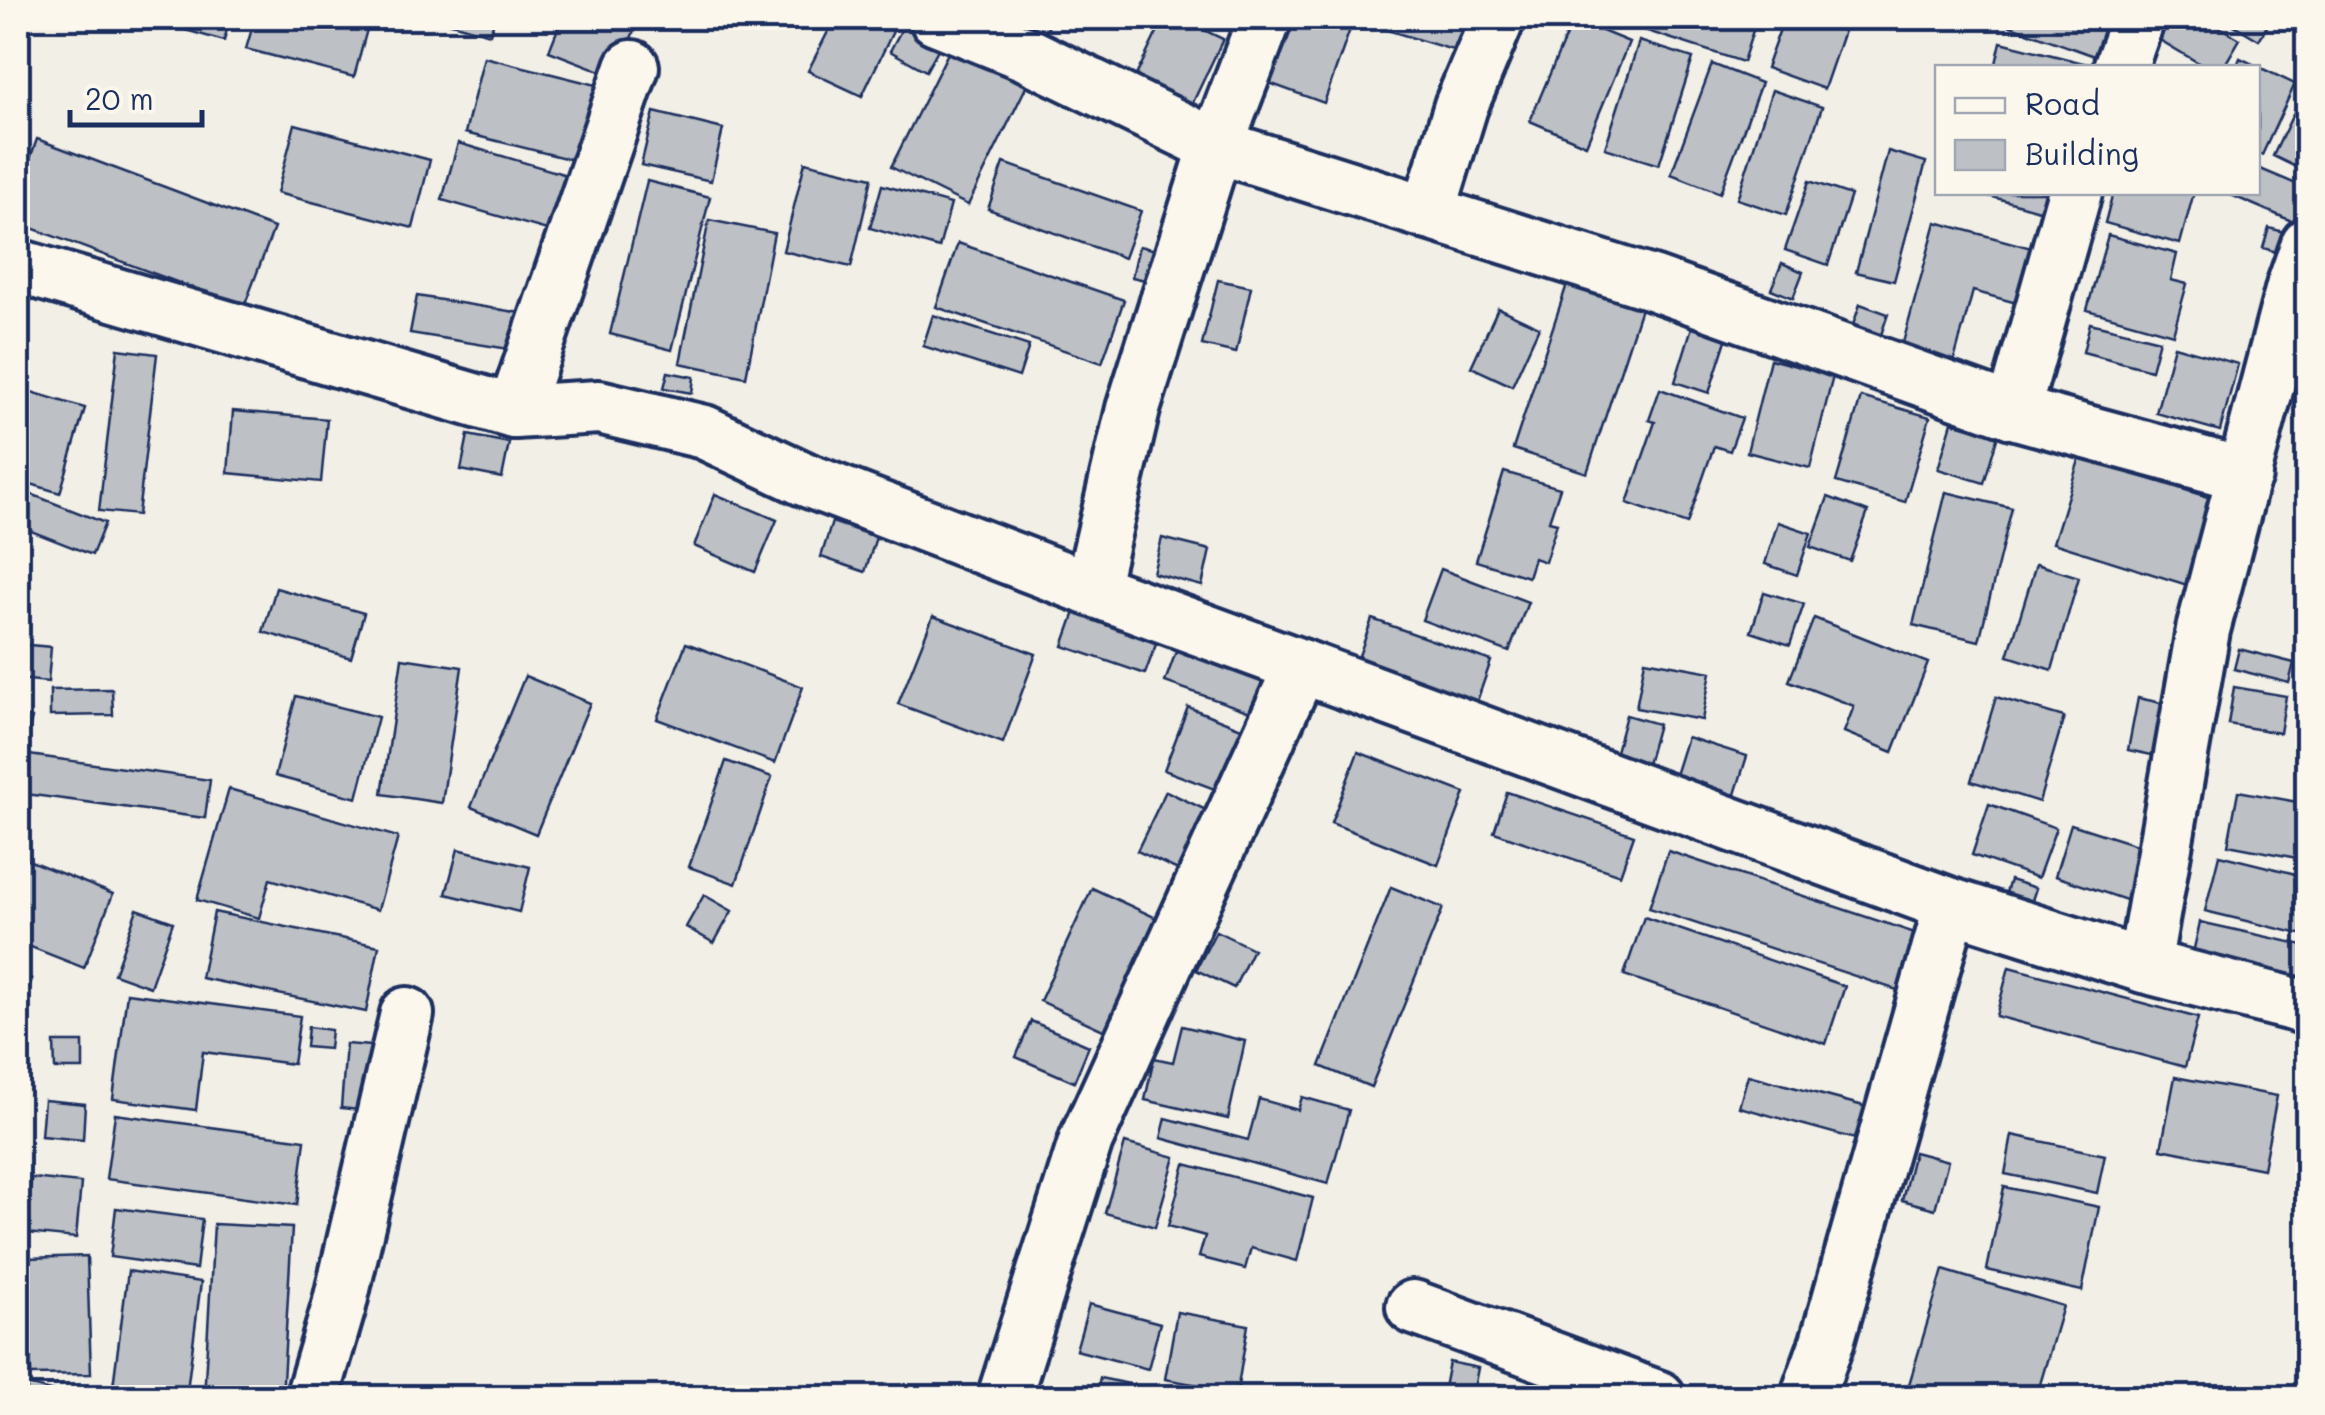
<svg xmlns="http://www.w3.org/2000/svg" width="2325" height="1415" viewBox="0 0 2325 1415" font-family="Mali,sans-serif">
	<style>
		.building { fill: #bdc0c4; stroke: #1b2f5e; stroke-width: 2.5 }
		.lines { fill: none; stroke-linecap: round; stroke-linejoin: round }
		.minor-casing { stroke: #1b2f5e; stroke-width: 60 }
		.minor { stroke: #fbf7ec; stroke-width: 52 }
	</style>
	<rect width="100%" height="100%" fill="#f2efe6"/>
	<filter id="ink" filterUnits="userSpaceOnUse"><feTurbulence type="fractalNoise" baseFrequency=".01" numOctaves="2"/><feDisplacementMap in="SourceGraphic" scale="20" xChannelSelector="R" yChannelSelector="G"/><feConvolveMatrix kernelMatrix="1 2 1 2 8 2 1 2 1" color-interpolation-filters="sRGB"/></filter>
	<g filter="url(#ink)">
		<g class="building">
			<polygon points="143,18 230,18 224,41"/>
			<polygon points="255,18 353,18 369,22 354,77 246,49"/>
			<polygon points="434,18 495,18 490,34"/>
			<polygon points="562,18 639,18 616,77 549,51"/>
			<polygon points="835,18 891,18 898,21 862,96 808,71"/>
			<polygon points="976,18 1051,18 1045,37"/>
			<polygon points="1164,18 1179,18 1223,39 1186,117 1129,90"/>
			<polygon points="1292,18 1354,18 1324,103 1269,83"/>
			<polygon points="1369,18 1466,18 1456,51 1367,24"/>
			<polygon points="1607,18 1757,18 1743,62"/>
			<polygon points="1784,18 1805,18 1844,31 1824,89 1766,68"/>
			<polygon points="2007,18 2124,18 2108,61 2005,24"/>
			<polygon points="2166,18 2204,18 2240,39 2223,68 2207,68 2155,37"/>
			<polygon points="2222,18 2272,18 2259,40"/>
			<polygon points="1573,19 1629,42 1586,145 1530,121"/>
			<polygon points="905,23 942,42 926,71 890,51"/>
			<polygon points="1639,41 1693,58 1659,165 1605,148"/>
			<polygon points="2001,42 2103,68 1995,68"/>
			<polygon points="951,47 1027,85 968,205 891,167"/>
			<polygon points="484,57 600,86 581,162 465,133"/>
			<polygon points="2240,58 2295,84 2262,155 2258,153 2258,68 2236,68"/>
			<polygon points="1712,64 1761,83 1720,193 1671,174"/>
			<polygon points="1772,90 1822,107 1786,215 1737,199"/>
			<polygon points="2304,91 2308,93 2308,159 2302,170 2273,156"/>
			<polygon points="654,112 723,129 711,181 641,165"/>
			<polygon points="295,124 430,160 413,228 277,193"/>
			<polygon points="37,139 274,228 244,307 18,223 18,192"/>
			<polygon points="458,143 584,180 568,236 442,200"/>
			<polygon points="1888,151 1926,162 1894,281 1856,272"/>
			<polygon points="805,162 872,178 851,267 783,251"/>
			<polygon points="1004,163 1141,211 1124,258 988,209"/>
			<polygon points="2258,168 2308,189 2294,222 2224,192 2258,192"/>
			<polygon points="647,181 710,197 672,350 610,334"/>
			<polygon points="1809,181 1851,195 1828,265 1785,250"/>
			<polygon points="882,185 951,204 939,248 870,228"/>
			<polygon points="1975,192 2066,192 2060,216"/>
			<polygon points="2113,192 2194,192 2180,244 2105,223"/>
			<polygon points="709,220 774,233 746,377 680,363"/>
			<polygon points="1936,222 2046,252 2031,307 1973,291 1953,364 1901,350"/>
			<polygon points="2269,228 2299,236 2293,257 2263,248"/>
			<polygon points="2108,235 2177,254 2171,280 2187,284 2173,334 2087,310"/>
			<polygon points="958,243 1124,300 1102,363 936,307"/>
			<polygon points="1139,246 1169,253 1162,284 1132,277"/>
			<polygon points="1782,263 1803,272 1793,298 1771,289"/>
			<polygon points="1218,280 1251,287 1236,353 1202,345"/>
			<polygon points="1568,281 1642,305 1587,473 1513,449"/>
			<polygon points="417,296 539,316 533,353 410,333"/>
			<polygon points="1860,304 1888,314 1880,338 1852,328"/>
			<polygon points="1498,308 1539,327 1512,386 1471,367"/>
			<polygon points="933,315 1029,346 1019,377 923,346"/>
			<polygon points="2090,323 2159,340 2151,370 2083,352"/>
			<polygon points="1692,327 1727,337 1709,393 1675,382"/>
			<polygon points="2174,346 2238,364 2220,431 2156,413"/>
			<polygon points="118,349 157,354 138,515 99,511"/>
			<polygon points="1770,359 1833,376 1810,468 1747,452"/>
			<polygon points="668,372 694,377 692,393 664,388"/>
			<polygon points="18,388 85,408 60,493 18,480"/>
			<polygon points="1660,389 1742,418 1730,451 1714,446 1687,524 1627,503 1655,422 1649,420"/>
			<polygon points="1861,397 1930,417 1905,502 1836,482"/>
			<polygon points="233,411 327,419 321,482 228,473"/>
			<polygon points="1952,422 1998,435 1984,483 1938,469"/>
			<polygon points="468,435 509,443 502,478 461,470"/>
			<polygon points="2080,457 2230,504 2203,590 2053,543"/>
			<polygon points="1504,472 1560,488 1549,521 1557,523 1545,562 1534,558 1528,577 1476,561"/>
			<polygon points="18,489 105,523 92,555 18,526"/>
			<polygon points="1946,492 2012,508 1979,641 1913,625"/>
			<polygon points="715,494 777,520 755,572 694,546"/>
			<polygon points="1828,497 1868,512 1850,561 1810,547"/>
			<polygon points="832,522 876,537 865,572 821,557"/>
			<polygon points="1778,522 1811,533 1797,575 1765,564"/>
			<polygon points="1162,538 1210,550 1202,586 1153,573"/>
			<polygon points="2036,564 2079,577 2052,670 2008,656"/>
			<polygon points="1441,569 1528,602 1509,652 1422,620"/>
			<polygon points="276,588 364,613 351,658 263,632"/>
			<polygon points="1764,592 1804,604 1790,645 1751,632"/>
			<polygon points="1076,609 1158,639 1145,674 1063,646"/>
			<polygon points="933,616 1036,654 1003,743 898,704"/>
			<polygon points="1814,618 1928,663 1893,752 1844,732 1854,706 1789,681"/>
			<polygon points="1372,619 1491,661 1474,710 1355,667"/>
			<polygon points="686,643 803,687 775,763 657,719"/>
			<polygon points="1179,643 1284,680 1270,719 1165,682"/>
			<polygon points="18,644 51,647 48,682 18,679"/>
			<polygon points="2239,649 2294,663 2289,683 2234,669"/>
			<polygon points="402,658 462,667 442,803 382,794"/>
			<polygon points="1645,660 1711,672 1702,720 1636,708"/>
			<polygon points="525,676 590,703 536,834 471,807"/>
			<polygon points="2234,687 2286,696 2280,733 2228,724"/>
			<polygon points="112,689 113,715 50,716 50,690"/>
			<polygon points="296,696 378,717 357,798 275,776"/>
			<polygon points="1996,697 2064,717 2039,802 1971,781"/>
			<polygon points="2138,698 2176,706 2166,758 2128,750"/>
			<polygon points="1188,707 1249,731 1225,793 1164,770"/>
			<polygon points="18,714 32,718 21,759 18,758"/>
			<polygon points="1626,715 1658,724 1646,768 1614,759"/>
			<polygon points="1687,737 1747,756 1732,804 1672,785"/>
			<polygon points="1358,752 1465,793 1438,865 1331,823"/>
			<polygon points="22,754 210,780 205,818 18,793"/>
			<polygon points="726,761 772,777 736,884 689,867"/>
			<polygon points="229,789 398,837 378,910 270,879 259,918 197,900"/>
			<polygon points="1166,791 1223,818 1195,878 1137,851"/>
			<polygon points="2238,791 2308,804 2308,872 2296,870 2297,858 2228,845"/>
			<polygon points="1507,792 1634,835 1620,875 1494,832"/>
			<polygon points="1989,804 2056,828 2038,878 1972,855"/>
			<polygon points="2071,824 2146,848 2129,901 2055,876"/>
			<polygon points="458,849 530,867 519,912 446,894"/>
			<polygon points="1668,851 1918,934 1900,991 1649,908"/>
			<polygon points="2219,855 2308,877 2308,936 2205,911"/>
			<polygon points="18,856 113,894 84,968 18,942"/>
			<polygon points="2010,880 2036,888 2028,913 2002,905"/>
			<polygon points="1391,887 1443,908 1371,1087 1320,1066"/>
			<polygon points="1092,888 1163,921 1112,1034 1040,1001"/>
			<polygon points="704,895 732,911 714,943 686,927"/>
			<polygon points="137,909 173,922 150,987 114,974"/>
			<polygon points="214,912 379,946 366,1012 201,978"/>
			<polygon points="1644,917 1845,986 1826,1044 1624,975"/>
			<polygon points="2200,922 2308,946 2308,978 2193,953"/>
			<polygon points="1216,931 1253,949 1234,988 1196,970"/>
			<polygon points="2009,967 2198,1018 2185,1067 1996,1016"/>
			<polygon points="18,974 32,979 18,1019"/>
			<polygon points="127,993 300,1016 293,1064 203,1052 196,1110 113,1099"/>
			<polygon points="1031,1021 1089,1046 1074,1082 1016,1057"/>
			<polygon points="1182,1026 1245,1041 1228,1119 1145,1100 1154,1058 1173,1062"/>
			<polygon points="308,1027 331,1030 329,1049 306,1047"/>
			<polygon points="54,1042 83,1042 83,1069 55,1069"/>
			<polygon points="346,1044 383,1047 377,1112 341,1108"/>
			<polygon points="1748,1075 1886,1112 1877,1145 1739,1107"/>
			<polygon points="2175,1077 2277,1096 2263,1169 2161,1149"/>
			<polygon points="1302,1097 1349,1110 1328,1184 1161,1138 1166,1118 1248,1140 1259,1099 1298,1110"/>
			<polygon points="44,1100 85,1104 83,1140 41,1136"/>
			<polygon points="115,1114 305,1140 297,1205 106,1179"/>
			<polygon points="2012,1135 2105,1155 2097,1193 2005,1174"/>
			<polygon points="1125,1143 1175,1157 1155,1227 1105,1213"/>
			<polygon points="1914,1152 1948,1161 1935,1209 1902,1200"/>
			<polygon points="1185,1164 1313,1198 1297,1261 1251,1248 1245,1269 1199,1257 1205,1236 1168,1226"/>
			<polygon points="31,1178 81,1183 76,1238 26,1233"/>
			<polygon points="2004,1187 2099,1207 2082,1291 1987,1270"/>
			<polygon points="116,1208 202,1219 196,1269 110,1257"/>
			<polygon points="214,1224 292,1228 282,1398 204,1398"/>
			<polygon points="87,1256 91,1374 31,1375 27,1258"/>
			<polygon points="1943,1270 2063,1306 2036,1398 1905,1398"/>
			<polygon points="128,1271 201,1282 186,1398 141,1398 112,1394"/>
			<polygon points="1089,1304 1160,1323 1148,1369 1076,1350"/>
			<polygon points="1177,1312 1248,1325 1237,1392 1165,1379"/>
			<polygon points="1449,1362 1478,1368 1472,1398 1442,1398"/>
			<polygon points="1100,1378 1144,1387 1142,1398 1096,1398"/>
			<polygon points="1497,1384 1576,1398 1495,1398"/>
			<polygon points="28,1385 72,1397 72,1398 25,1398"/>
		</g>
		<g class="lines">
			<defs>
				<g id="minor">
					<polyline points="936,18 1028,55 1216,146 1652,283 2013,412 2245,475"/>
					<polyline points="2120,68 2138,18"/>
					<polyline points="1428,213 1461,106 1498,18"/>
					<polyline points="18,266 514,412 599,407 704,432 804,479 1091,589 1951,905 2144,966 2308,1008"/>
					<polyline points="514,412 632,67"/>
					<polyline points="2013,412 2075,192"/>
					<polyline points="1091,589 1133,409 1216,146 1265,18"/>
					<polyline points="2144,966 2203,630 2293,287 2308,244"/>
					<polyline points="1413,1307 1659,1398"/>
					<polyline points="312,1398 339,1306 407,1014"/>
					<polyline points="1004,1398 1086,1140 1301,666"/>
					<polyline points="1807,1398 1827,1342 1951,905"/>
				</g>
			</defs>
			<use href="#minor" class="minor-casing"/>
			<use href="#minor" class="minor"/>
		</g>
	</g>
	<rect width="2325" height="1415" fill="none" stroke="#fbf7ec" stroke-width="60"/>
	<rect x="30" y="30" width="2265" height="1355" fill="none" stroke="#1b2f5e" stroke-width="4" filter="url(#ink)"/>
	<rect x="1935" y="65" width="325" height="130" fill="#fbf7ec" stroke="#a1a7b3" stroke-width="2.5"/>
	<rect x="1955" y="98" width="50" height="15" fill="#fbf7ec" stroke="#a1a7b3" stroke-width="2.5"/>
	<text x="2025" y="115" font-size="30" fill="#1b2f5e">Road</text>
	<rect x="1955" y="140" width="50" height="30" fill="#bdc0c4" stroke="#a1a7b3" stroke-width="2.5"/>
	<text x="2025" y="165" font-size="30" fill="#1b2f5e">Building</text>
	<path d="M70 110v15h132v-15" fill="none" stroke="#1b2f5e" stroke-width="5"/>
	<text x="85" y="110" font-size="30" fill="#1b2f5e" stroke="#fbf7ec" stroke-width="8" paint-order="stroke">20 m</text>
</svg>
